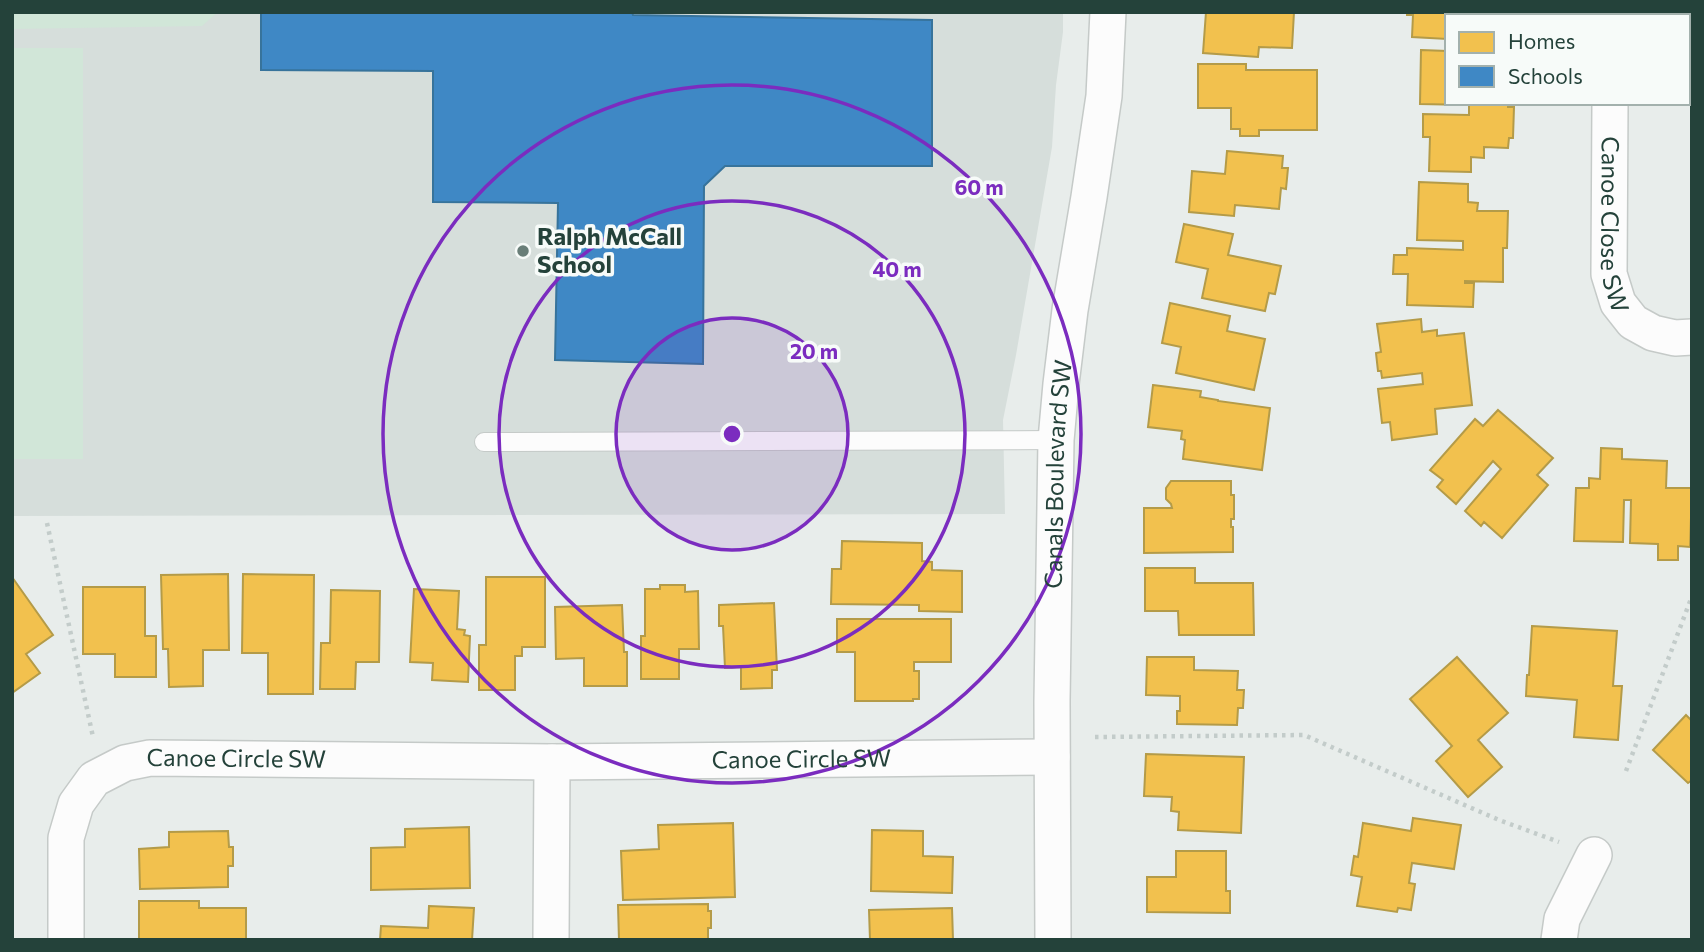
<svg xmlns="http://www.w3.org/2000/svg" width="1704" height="952" viewBox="0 0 1704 952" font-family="Commissioner,sans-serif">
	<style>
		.built { fill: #d6dedb }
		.green { fill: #d1e6d8 }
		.homes { fill: #f2c14e; stroke: #b49b48; stroke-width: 2 }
		.schools { fill: #3f88c5; stroke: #37739b; stroke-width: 2 }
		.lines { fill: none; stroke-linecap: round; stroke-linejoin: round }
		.lane-casing { stroke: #c5cac8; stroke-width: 20 }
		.street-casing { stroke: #c5cac8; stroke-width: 38 }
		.path { stroke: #c3ccca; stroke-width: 4.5; stroke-dasharray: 3.5 5; stroke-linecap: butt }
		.lane { stroke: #fcfcfc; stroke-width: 18 }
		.street { stroke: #fcfcfc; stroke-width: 35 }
		.ring { fill: none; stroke: #7b2cbf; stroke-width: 3.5 }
		.poi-dot { fill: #697e78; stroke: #f7fbf9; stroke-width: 2.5 }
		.labels { text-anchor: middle; stroke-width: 7; stroke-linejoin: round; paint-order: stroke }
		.street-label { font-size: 24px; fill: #24423a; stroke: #f7fbf9 }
		.poi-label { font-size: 24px; font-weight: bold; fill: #24423a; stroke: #f7fbf9; text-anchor: start }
		.centre { fill: #7b2cbf; stroke: #f7fbf9; stroke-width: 3.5 }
		.ring-label { font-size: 21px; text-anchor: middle; font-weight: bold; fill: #7b2cbf; stroke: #f7fbf9; stroke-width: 7; stroke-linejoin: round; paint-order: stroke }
	</style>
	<rect width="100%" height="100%" fill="#e8edeb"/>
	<polygon class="built" points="12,12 1063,12 1063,32 1056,85 1052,147 1016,355 1003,420 1005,514 12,516"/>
	<g class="green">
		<polygon points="12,12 218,12 202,26 12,29"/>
		<rect x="12" y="48" width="71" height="411"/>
	</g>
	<g class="homes">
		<polygon points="1206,12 1294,12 1292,48 1259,47 1258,57 1203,53"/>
		<polygon points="1407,12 1510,12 1510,15 1447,16 1447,39 1412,37 1413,15 1407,15"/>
		<polygon points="1421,50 1447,51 1447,103 1508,103 1508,107 1514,107 1513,138 1509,138 1508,148 1484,147 1484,158 1471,157 1471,172 1429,171 1430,137 1423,137 1423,114 1469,115 1469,105 1420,104"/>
		<polygon points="1198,64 1246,64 1246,70 1317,70 1317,130 1259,130 1259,136 1240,136 1240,129 1231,129 1231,108 1198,108"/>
		<polygon points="1227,151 1283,156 1282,168 1288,168 1286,189 1281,188 1279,209 1235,205 1234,216 1189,212 1192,171 1225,174"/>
		<polygon points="1419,182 1468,184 1468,202 1478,203 1477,211 1508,211 1507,248 1503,248 1503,282 1465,281 1465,283 1474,283 1473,307 1407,305 1408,274 1393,274 1394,255 1407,255 1407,248 1463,250 1463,241 1417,240"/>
		<polygon points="1184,224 1233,234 1228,255 1281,266 1275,294 1269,293 1265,311 1202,298 1208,269 1176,262"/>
		<polygon points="1170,303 1230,316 1227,331 1265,339 1254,390 1176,373 1181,347 1162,343"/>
		<polygon points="1421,319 1422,332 1437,330 1437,336 1464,333 1472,405 1435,409 1437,434 1392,440 1390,422 1382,423 1378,389 1423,384 1422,373 1382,378 1381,371 1378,371 1376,353 1381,352 1377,324"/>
		<polygon points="1153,385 1201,391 1200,397 1218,400 1218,401 1270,408 1262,470 1183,459 1185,440 1181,439 1182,431 1148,427"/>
		<polygon points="1498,410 1553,458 1537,475 1548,485 1502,538 1484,522 1481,526 1465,511 1501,469 1493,461 1456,504 1437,487 1443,480 1430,470 1475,419 1483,426"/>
		<polygon points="1601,448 1622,449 1622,459 1667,461 1666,488 1692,488 1690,547 1678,546 1678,560 1658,560 1658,544 1630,543 1631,500 1624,500 1623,542 1574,541 1576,488 1589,488 1589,478 1600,479"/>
		<polygon points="1171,481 1231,481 1231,495 1234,495 1234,519 1231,519 1231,527 1233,527 1233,552 1144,553 1144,508 1172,508 1171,504 1166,499 1166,488"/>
		<polygon points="842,541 922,543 922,561 932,562 932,570 962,571 962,612 919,611 919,605 831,604 832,569 841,569"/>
		<polygon points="1145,568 1195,568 1195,583 1253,583 1254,635 1179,635 1178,611 1145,611"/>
		<polygon points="228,574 229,650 203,650 203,686 169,687 168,649 163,649 161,575"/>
		<polygon points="243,574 314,575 313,694 268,694 268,653 242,653"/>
		<polygon points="12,577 53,635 26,654 40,673 12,693"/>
		<polygon points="486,577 545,577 545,647 522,647 522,656 515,656 515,690 479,690 479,645 486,645"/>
		<polygon points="660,585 685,585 685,592 698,591 699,649 679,649 679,679 641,679 641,636 645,636 645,589 660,589"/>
		<polygon points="83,587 145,587 145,636 156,636 156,677 115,677 115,654 83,654"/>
		<polygon points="414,589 459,591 457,629 465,630 464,635 470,636 468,682 432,680 433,663 410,662"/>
		<polygon points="331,590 380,591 379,662 356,662 355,689 320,689 321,643 330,643"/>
		<polygon points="774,603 777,670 772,670 772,688 741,689 741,667 725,668 723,626 719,626 719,605"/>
		<polygon points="622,605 624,652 627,652 627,686 584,686 584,658 556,659 555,607"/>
		<polygon points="837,619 951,619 951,662 914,662 914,671 919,671 919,699 913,699 913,701 855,701 855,652 837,652"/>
		<polygon points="1532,626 1617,631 1613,686 1622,686 1618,740 1574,737 1577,700 1526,696 1527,675 1529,675"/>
		<polygon points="1147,657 1194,657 1194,670 1238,671 1237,690 1244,690 1243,708 1238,708 1237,725 1177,724 1177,711 1180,711 1180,696 1146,695"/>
		<polygon points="1457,657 1508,713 1478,740 1502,767 1468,797 1436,761 1452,746 1410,699"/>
		<polygon points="1686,715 1692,721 1692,780 1688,783 1653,750"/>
		<polygon points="1146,754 1244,757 1241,833 1178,830 1179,812 1171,811 1172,797 1144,796"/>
		<polygon points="1413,818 1461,825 1454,869 1412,863 1409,883 1415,884 1411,910 1398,908 1397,912 1357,906 1362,877 1351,875 1354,856 1358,857 1363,823 1411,831"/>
		<polygon points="733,823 735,897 623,900 621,851 659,849 658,825"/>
		<polygon points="469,827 470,888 371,890 371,848 405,847 405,829"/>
		<polygon points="872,830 923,831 923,856 953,857 952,893 871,891"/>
		<polygon points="228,831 229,847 233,847 233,866 228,866 228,887 140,889 139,849 169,847 169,832"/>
		<polygon points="1176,851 1226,851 1226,891 1230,891 1230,913 1147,912 1147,877 1176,877"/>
		<polygon points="139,901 199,901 199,908 246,908 246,940 139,940"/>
		<polygon points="708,904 708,911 711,911 711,928 708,928 708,940 619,940 618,905"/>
		<polygon points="429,906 474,908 472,940 380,940 381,926 428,928"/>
		<polygon points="952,908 953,940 870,940 869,910"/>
	</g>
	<polygon class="schools" points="261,12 632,12 633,15 932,20 932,166 725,166 704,186 703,364 555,360 558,203 433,202 433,71 261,70"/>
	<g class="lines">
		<defs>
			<polyline id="lane" points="484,442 1056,440"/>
			<g id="street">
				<polyline points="1610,16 1610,12"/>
				<path id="s1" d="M1610 103 1609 274 1618 303 1633 322 1653 333 1675 338 1692 337"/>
				<path id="s2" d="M66 940V838L76 804 94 779 125 763 150 758 552 762 1052 757"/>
				<polyline points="551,940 552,762"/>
				<path id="s3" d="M1053 940 1052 701 1056 440 1061 384 1070 310 1089 197 1104 96 1108 12"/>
				<polyline points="1559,940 1562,919 1594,855"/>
			</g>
		</defs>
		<use href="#lane" class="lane-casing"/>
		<use href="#street" class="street-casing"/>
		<g class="path">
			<polyline points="47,523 93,737"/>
			<polyline points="1095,737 1304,735 1499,820 1559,842"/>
			<polyline points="1626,771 1692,596"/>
		</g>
		<use href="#lane" class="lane"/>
		<use href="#street" class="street"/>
	</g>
	<circle cx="732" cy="434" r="116" fill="#7b2cbf" fill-opacity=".12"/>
	<g class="ring">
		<circle cx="732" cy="434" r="116"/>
		<circle cx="732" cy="434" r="233"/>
		<circle cx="732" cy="434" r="349"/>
	</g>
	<circle class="poi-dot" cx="523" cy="251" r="7"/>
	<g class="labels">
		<g class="street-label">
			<text dy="8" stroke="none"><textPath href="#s1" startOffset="122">Canoe Close SW</textPath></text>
			<text dy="8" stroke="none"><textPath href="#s3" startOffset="466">Canals Boulevard SW</textPath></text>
			<text dy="8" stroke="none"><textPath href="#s2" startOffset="315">Canoe Circle SW</textPath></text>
			<text dy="8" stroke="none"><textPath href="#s2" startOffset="880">Canoe Circle SW</textPath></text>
		</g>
		<g class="poi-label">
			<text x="537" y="245">Ralph McCall<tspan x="537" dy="28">School</tspan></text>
		</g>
	</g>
	<circle cx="732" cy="434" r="10" class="centre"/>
	<g class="ring-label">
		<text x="979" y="195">60 m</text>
		<text x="897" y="277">40 m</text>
		<text x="814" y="359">20 m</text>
	</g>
	<rect width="1704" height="952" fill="none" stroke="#24423a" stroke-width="28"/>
	<rect x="1445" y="14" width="245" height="91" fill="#f7fbf9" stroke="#a3b1ad" stroke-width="2"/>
	<rect x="1459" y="32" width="35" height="21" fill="#f2c14e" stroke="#a3b1ad" stroke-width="2"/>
	<text x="1508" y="49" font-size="21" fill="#24423a">Homes</text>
	<rect x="1459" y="66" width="35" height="21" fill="#3f88c5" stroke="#a3b1ad" stroke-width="2"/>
	<text x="1508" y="84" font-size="21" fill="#24423a">Schools</text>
</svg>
